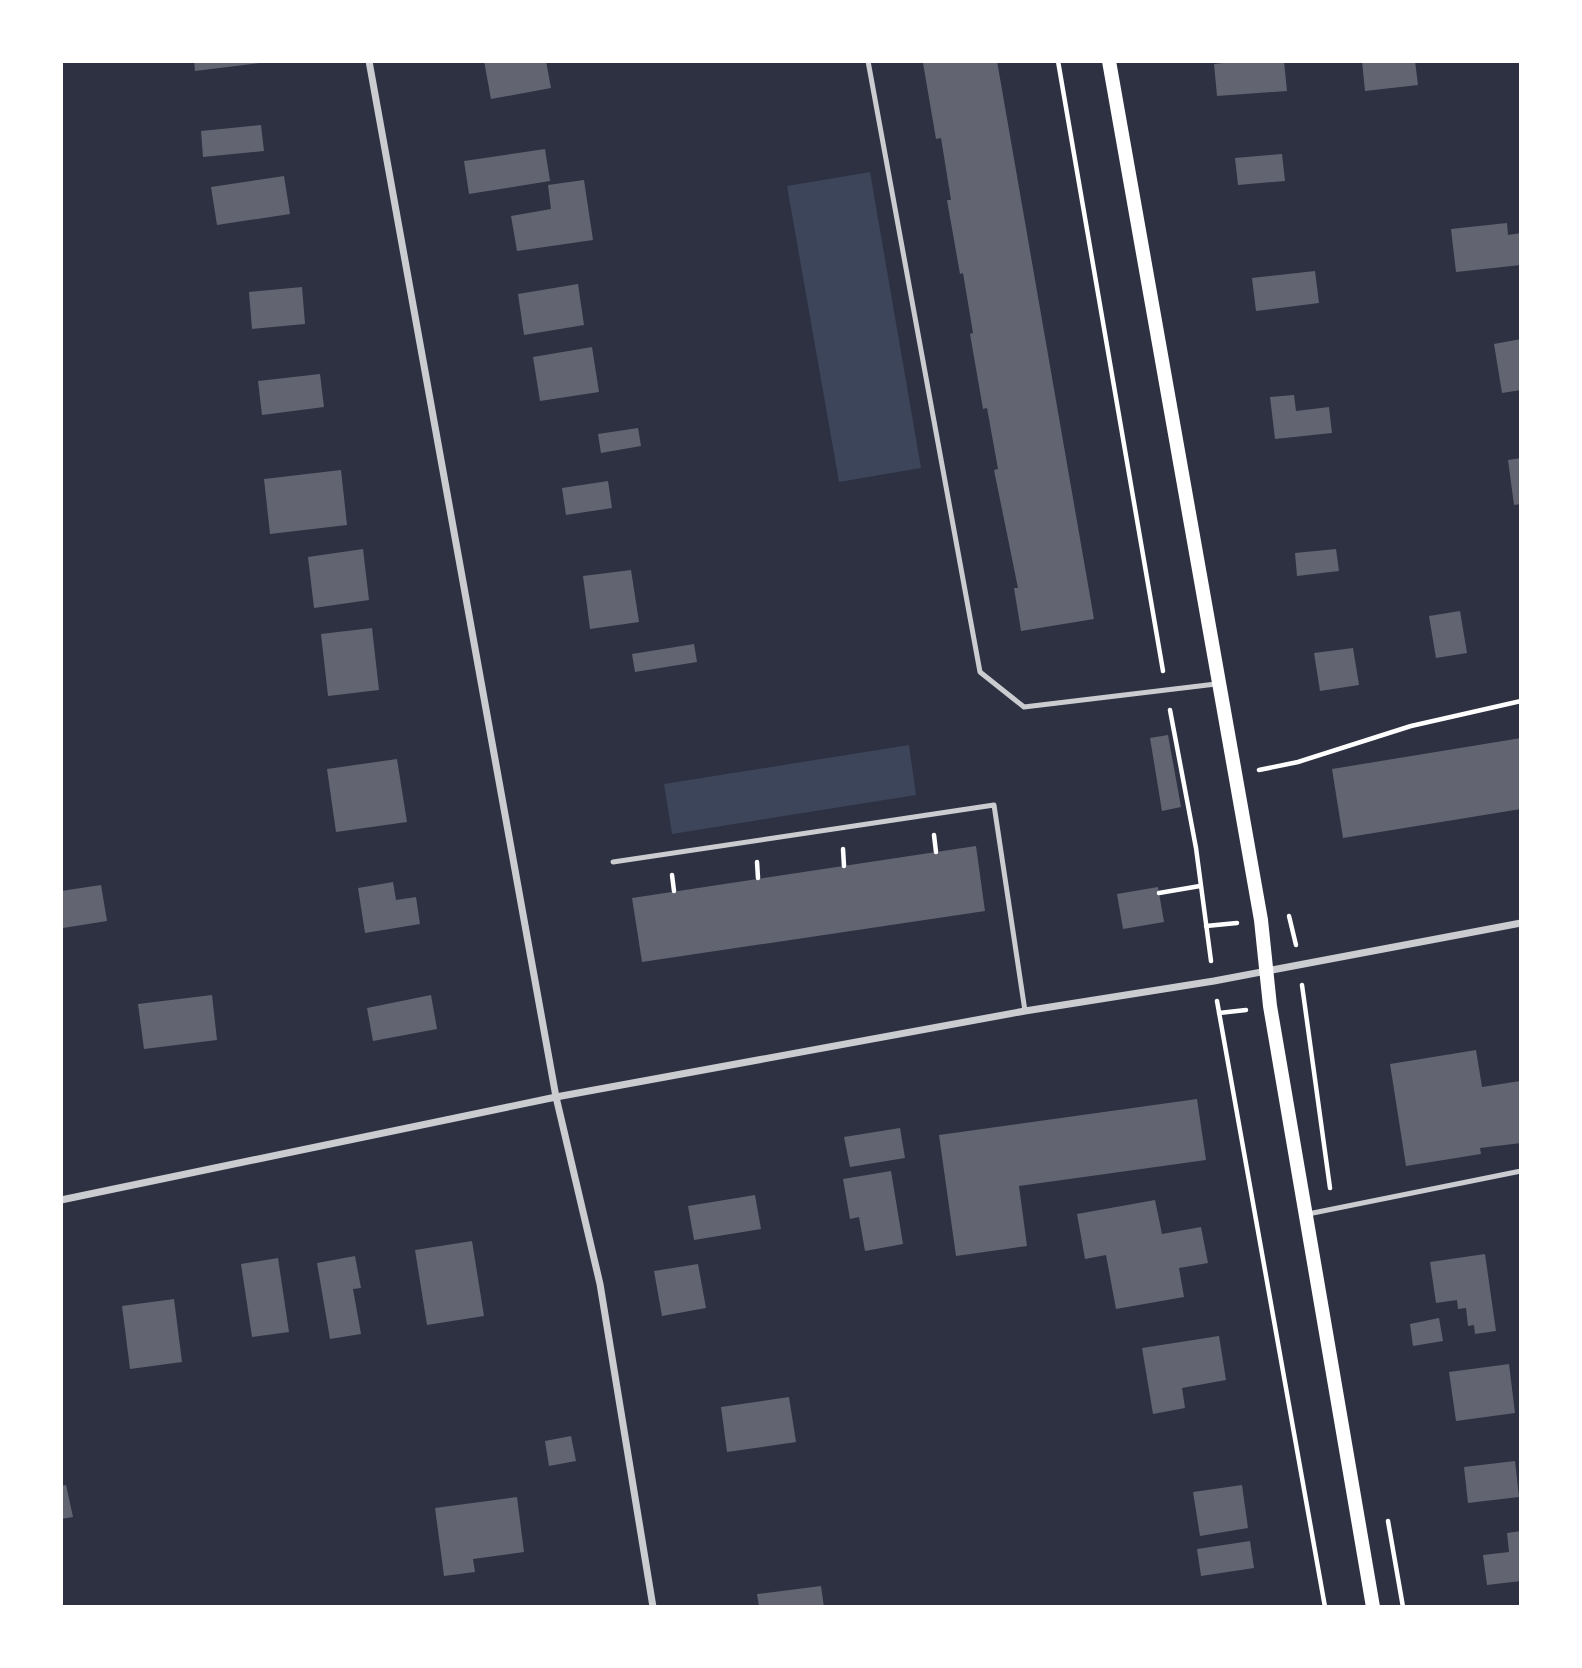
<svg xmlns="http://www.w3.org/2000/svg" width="1582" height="1668" viewBox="0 0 1582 1668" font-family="'Alegreya Sans',sans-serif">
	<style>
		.green { fill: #3c4559 }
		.building { fill: #626471 }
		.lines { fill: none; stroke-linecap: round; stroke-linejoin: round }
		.path { stroke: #fff; stroke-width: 4.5 }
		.service { stroke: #caccd0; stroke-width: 5 }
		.minor { stroke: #caccd0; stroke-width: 7 }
		.secondary { stroke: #fff; stroke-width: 14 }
	</style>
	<rect width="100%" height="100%" fill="#2d3142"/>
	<g class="green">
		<polygon points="870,172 921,468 839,482 787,186"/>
		<polygon points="909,745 916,795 672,834 664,784"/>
	</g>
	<g class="building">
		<polygon points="194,61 259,61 260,63 195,71"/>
		<polygon points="484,61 546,61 551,88 491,99"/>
		<polygon points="926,61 997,61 1094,619 1021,631 1014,588 1018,588 994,470 998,469 987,408 983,409 970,334 973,333 963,273 960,274 947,200 951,200 941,138 936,139 923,63"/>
		<polygon points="1243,61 1284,61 1287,91 1217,96 1214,64"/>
		<polygon points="1362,61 1415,61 1418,85 1365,91"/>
		<polygon points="261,125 264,151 203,157 201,131"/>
		<polygon points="545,149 550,181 469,194 464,161"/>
		<polygon points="1282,154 1285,181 1238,185 1235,158"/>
		<polygon points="284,176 290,214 217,225 211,187"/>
		<polygon points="584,180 593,240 517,251 511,216 551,209 548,185"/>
		<polygon points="1507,223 1508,235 1521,233 1521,265 1456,272 1451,229"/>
		<polygon points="1315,271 1319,303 1256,311 1252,278"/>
		<polygon points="578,284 584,325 524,335 518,294"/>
		<polygon points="302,287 305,324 252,329 249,292"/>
		<polygon points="1521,339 1521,390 1502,393 1494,344"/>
		<polygon points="592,347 599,392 540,401 533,357"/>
		<polygon points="320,374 324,407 262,415 258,381"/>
		<polygon points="1294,395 1296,411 1329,407 1332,433 1275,439 1270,397"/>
		<polygon points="638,428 641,446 601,453 598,434"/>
		<polygon points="1521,458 1521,504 1514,505 1508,460"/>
		<polygon points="341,470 347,525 270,534 264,479"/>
		<polygon points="608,481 612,508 566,515 562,488"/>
		<polygon points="363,549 369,600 314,608 308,557"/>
		<polygon points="1336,549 1339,571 1297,576 1295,553"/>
		<polygon points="631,570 639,622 590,629 583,576"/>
		<polygon points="1460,611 1467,653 1436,658 1429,616"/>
		<polygon points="372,628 379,690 328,696 321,634"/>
		<polygon points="694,644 697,662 635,672 632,654"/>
		<polygon points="1353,648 1359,685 1320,691 1314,653"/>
		<polygon points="1168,735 1181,807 1162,811 1150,738"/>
		<polygon points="1521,738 1521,809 1343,838 1332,769"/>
		<polygon points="397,759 407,822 336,832 327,769"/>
		<polygon points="976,846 985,911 642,962 632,898"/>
		<polygon points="393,882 396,900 416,897 420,924 365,933 358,888"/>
		<polygon points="101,885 107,921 63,928 61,891"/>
		<polygon points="1158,887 1164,922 1123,929 1117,894"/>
		<polygon points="212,995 217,1040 144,1049 138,1004"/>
		<polygon points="431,995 437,1029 373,1041 367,1008"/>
		<polygon points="1476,1050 1482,1087 1520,1081 1521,1143 1480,1148 1481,1154 1406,1166 1390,1064"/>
		<polygon points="1197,1099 1206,1160 1019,1186 1027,1246 956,1256 939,1135"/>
		<polygon points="900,1128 905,1158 850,1167 844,1137"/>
		<polygon points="891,1171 903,1244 865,1251 859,1217 850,1219 843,1179"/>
		<polygon points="755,1195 761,1229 694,1240 688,1206"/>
		<polygon points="1155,1200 1162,1234 1201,1227 1208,1263 1179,1268 1184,1297 1116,1309 1106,1255 1085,1259 1077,1214"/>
		<polygon points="472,1241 484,1316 427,1325 415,1250"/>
		<polygon points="1485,1254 1496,1331 1475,1334 1474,1325 1468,1326 1466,1308 1458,1309 1457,1300 1436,1303 1430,1262"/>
		<polygon points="355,1256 361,1288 353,1289 361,1334 330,1339 317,1263"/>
		<polygon points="278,1258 289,1332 252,1337 241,1264"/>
		<polygon points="698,1264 706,1308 662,1316 654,1271"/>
		<polygon points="174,1299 182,1362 130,1369 122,1306"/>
		<polygon points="1439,1318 1443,1341 1413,1346 1410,1324"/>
		<polygon points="1219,1336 1226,1380 1182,1388 1185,1408 1153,1414 1142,1348"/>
		<polygon points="1509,1364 1515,1413 1456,1421 1449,1372"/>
		<polygon points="789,1397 796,1442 727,1452 721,1407"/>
		<polygon points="571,1436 576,1461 549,1466 545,1441"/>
		<polygon points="1515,1461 1519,1497 1468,1503 1464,1467"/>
		<polygon points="66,1485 73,1517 61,1519 61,1486"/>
		<polygon points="1242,1485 1248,1528 1200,1536 1193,1492"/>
		<polygon points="517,1497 524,1552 473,1559 475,1572 444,1576 435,1508"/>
		<polygon points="1521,1531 1521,1581 1487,1585 1483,1555 1509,1552 1507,1533"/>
		<polygon points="1250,1541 1254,1568 1201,1576 1197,1549"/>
		<polygon points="821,1586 824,1607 759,1607 757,1594"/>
	</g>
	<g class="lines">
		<g class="path">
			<polyline points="1058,61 1163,671"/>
			<polyline points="1170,710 1196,848 1211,961"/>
			<polyline points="1259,770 1298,762 1411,726 1521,701"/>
			<polyline points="934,835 936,852"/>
			<polyline points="843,849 844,866"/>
			<polyline points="757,862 758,878"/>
			<polyline points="672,875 674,891"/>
			<polyline points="1159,893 1200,886"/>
			<polyline points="1289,916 1296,945"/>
			<polyline points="1206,926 1237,923"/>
			<polyline points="1302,985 1330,1188"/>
			<polyline points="1217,1001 1325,1607"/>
			<polyline points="1219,1013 1246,1010"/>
			<polyline points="1388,1521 1403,1607"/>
		</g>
		<g class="service">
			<polyline points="868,61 980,672 1024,707 1216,684"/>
			<polyline points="613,862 994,805 1025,1011"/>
			<polyline points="1308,1214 1521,1171"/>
		</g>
		<g class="minor">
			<polyline points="369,61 556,1097 600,1284 653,1607"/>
			<polyline points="61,1200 556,1097 1025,1011 1214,981 1521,923"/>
		</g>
		<polyline class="secondary" points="1109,61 1261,920 1270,1006 1373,1607"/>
	</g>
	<rect width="1582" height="1668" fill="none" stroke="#ffffff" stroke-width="126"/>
</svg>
